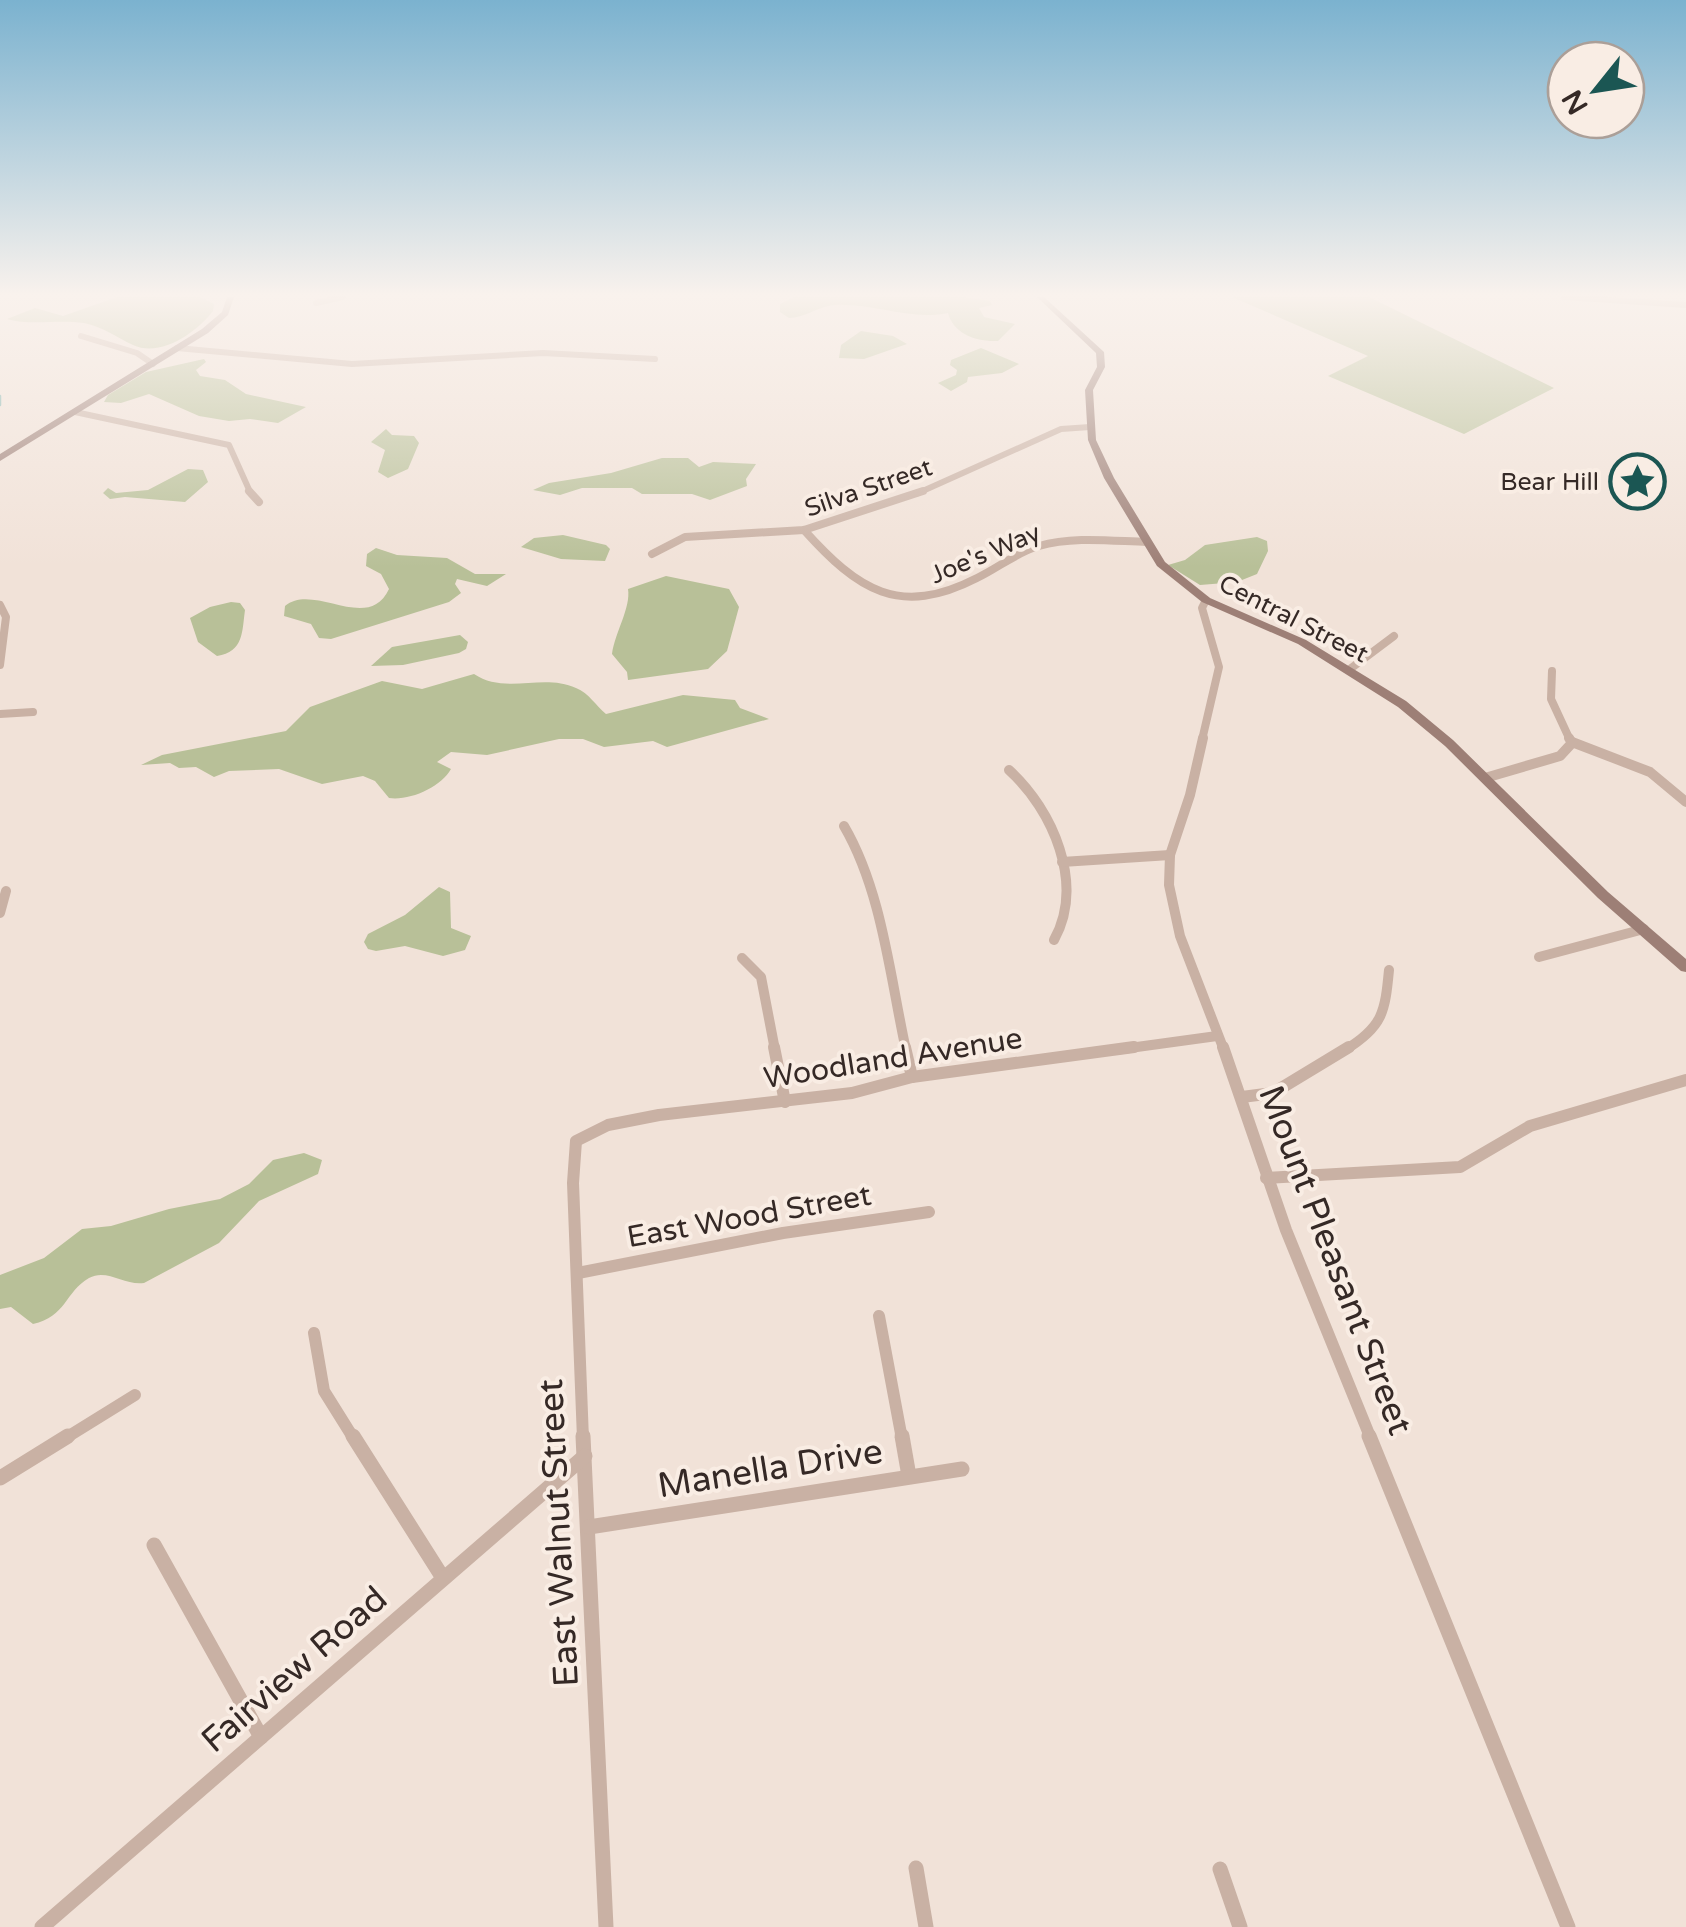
<svg xmlns="http://www.w3.org/2000/svg" width="1686" height="1927" viewBox="0 0 1686 1927" font-family="'Varela Round',sans-serif">
	<style>
		.green { fill: #b8c098 }
		.lines { fill: none; stroke-linecap: round; stroke-linejoin: round }
		.stream { stroke: #77afaa; stroke-width: 2.5 }
		.street-far4 { stroke: #c9b1a4; stroke-width: 6 }
		.street-far3 { stroke: #c9b1a4; stroke-width: 8 }
		.street-far2 { stroke: #c9b1a4; stroke-width: 10 }
		.street-far1 { stroke: #c9b1a4; stroke-width: 12 }
		.street { stroke: #c9b1a4; stroke-width: 15 }
		.secondary { fill: #9d7f76; fill-rule: evenodd }
		.labels { text-anchor: middle; stroke-width: 8; stroke-linejoin: round; paint-order: stroke }
		.far-poi-label { font-size: 25px; fill: #352926; stroke: #f9ede4; text-anchor: end }
		.far-street-label { font-size: 25px; fill: #352926; stroke: #f9ede4 }
		.street-label { font-size: 30px; fill: #352926; stroke: #f9ede4 }
		.near-street-label { font-size: 35px; fill: #352926; stroke: #f9ede4 }
	</style>
	<rect width="100%" height="100%" fill="#f1e2d8"/>
	<g class="green">
		<path d="M117 297H200L214 304 213 311C197 332 161 358 133 345 116 337 103 327 84 323 57 319 32 326 7 319L35 308 63 316Z"/>
		<path d="M794 297H964L990 301 992 305 979 308 984 317 1015 324 998 341C973 342 953 332 948 313 910 321 874 303 835 305 818 306 805 318 789 318L780 312V304Z"/>
		<polygon points="1232,297 1369,297 1554,388 1464,434 1328,376 1368,356"/>
		<polygon points="861,331 893,336 907,344 864,359 839,358 841,345"/>
		<polygon points="981,348 1019,364 1002,373 968,377 967,382 951,391 938,383 956,375 957,370 950,365 951,360"/>
		<polygon points="204,359 206,362 196,370 200,376 225,380 246,394 306,407 278,423 250,419 229,421 199,416 149,394 121,403 104,402 108,395 146,372"/>
		<polygon points="386,429 392,435 414,436 419,443 408,469 388,478 378,472 385,450 371,442"/>
		<polygon points="662,458 688,458 699,467 713,462 756,464 746,479 747,486 710,500 692,494 642,494 632,488 582,488 560,495 533,490 549,483 611,473"/>
		<polygon points="188,469 203,470 208,482 185,502 125,497 110,499 103,493 108,488 116,493 148,490"/>
		<polygon points="563,535 606,545 610,549 605,561 561,559 521,547 534,538"/>
		<polygon points="1257,537 1267,541 1268,551 1257,574 1237,582 1200,585 1168,565 1185,560 1205,545"/>
		<path d="M376 548 397 555 447 558 475 574H506L487 586 457 579 455 584 461 593 449 602 331 639 319 638 311 624 284 616 285 606C314 582 368 634 389 589L381 574 366 566 367 554Z"/>
		<path d="M666 576 729 589 739 607 727 651 708 669 628 680 627 672 612 654C615 632 631 608 628 589Z"/>
		<path d="M231 602 240 603 245 610C242 631 244 652 217 656L198 642 190 618 210 607Z"/>
		<polygon points="460,635 468,642 466,649 459,653 403,665 371,666 392,647"/>
		<path d="M474 674C505 695 543 673 576 688 589 693 596 706 606 714L683 695 735 700 740 708 769 719 667 747 653 741 604 747 583 739H559L487 755 451 752 437 762 451 769C441 787 410 801 389 798L375 781 363 776 322 784 279 769 229 771 214 777 196 767 179 768 170 763 141 765 162 755 286 731 310 707 382 681 422 689Z"/>
		<polygon points="439,887 450,892 451,928 471,936 465,950 443,956 405,946 376,951 368,949 364,942 368,934 405,915"/>
		<path d="M304 1153 322 1160 318 1174 259 1201 219 1243 144 1283C125 1286 107 1268 89 1278 65 1292 66 1317 33 1324L11 1307 0 1309V1275L44 1258 82 1229 111 1226 169 1209 220 1199 249 1184 273 1160Z"/>
	</g>
	<g class="lines">
		<polyline class="stream" points="0,396 0,405"/>
		<g class="street-far4">
			<polyline points="1564,297 1686,305"/>
			<polyline points="316,303 343,297"/>
			<polyline points="81,336 137,353 153,364"/>
			<polyline points="177,348 352,364 543,353 655,359"/>
			<polyline points="75,412 229,445 251,494"/>
			<polyline points="916,494 1061,429 1090,427"/>
		</g>
		<g class="street-far3">
			<polyline points="249,491 259,502"/>
			<path d="M804 530C858 590 899 618 977 578 998 568 1017 552 1039 546 1073 536 1112 541 1147 542"/>
			<polyline points="652,554 685,537 804,530 923,491"/>
			<polyline points="0,605 6,617 0,665"/>
			<polyline points="1350,669 1394,636"/>
			<polyline points="1552,671 1551,699 1570,740"/>
			<polyline points="0,714 33,712"/>
			<polyline points="1202,740 1219,667 1202,608 1206,600"/>
		</g>
		<g class="street-far2">
			<polyline points="1203,738 1190,795 1170,855 1169,885 1180,936 1224,1050"/>
			<polyline points="1572,742 1650,772 1686,802"/>
			<path d="M1009 770C1053 810 1085 884 1054 940"/>
			<polyline points="1485,778 1560,756 1572,743 1569,738"/>
			<path d="M844 826C882 891 890 977 906 1050"/>
			<polyline points="1062,862 1170,855"/>
			<polyline points="0,913 6,891"/>
			<polyline points="1539,957 1644,929"/>
			<polyline points="742,958 761,977 775,1050"/>
			<polyline points="1115,1050 1217,1036"/>
			<path d="M1345 1050C1383 1027 1385 1012 1389 970"/>
		</g>
		<g class="street-far1">
			<polyline points="774,1047 785,1102"/>
			<polyline points="905,1047 912,1077"/>
			<polyline points="1223,1047 1286,1230 1371,1439"/>
			<polyline points="1242,1097 1273,1093 1349,1047"/>
			<polyline points="1266,1178 1460,1167 1530,1126 1686,1080"/>
			<polyline points="578,1273 783,1233 929,1212"/>
			<polyline points="879,1316 902,1439"/>
			<polyline points="314,1333 324,1391 354,1439"/>
			<polyline points="64,1439 135,1395"/>
			<polyline points="583,1439 573,1183 576,1141 608,1125 659,1115 852,1093 912,1077 1134,1047"/>
		</g>
		<g class="street">
			<polyline points="353,1436 443,1578"/>
			<polyline points="583,1436 606,1927"/>
			<polyline points="902,1436 909,1476"/>
			<polyline points="1369,1436 1568,1927"/>
			<polyline points="0,1478 68,1436"/>
			<polyline points="589,1527 962,1469"/>
			<polyline points="154,1545 261,1737"/>
			<polyline points="916,1868 926,1927"/>
			<polyline points="1220,1869 1240,1927"/>
			<polyline points="42,1927 585,1456"/>
		</g>
		<g class="secondary">
			<polygon points="227,297 234,297 228,315 208,333 0,461 0,454 202,329 222,312"/>
			<polygon points="1037,297 1044,297 1104,352 1105,367 1093,390 1096,440 1114,478 1165,562 1210,598 1306,640 1406,701 1453,740 1608,892 1686,959 1686,972 1681,971 1598,898 1445,746 1398,707 1298,644 1202,602 1157,566 1104,478 1088,440 1085,390 1097,367 1096,353"/>
		</g>
	</g>
	<linearGradient id="sky" x2="0" y2="1"><stop stop-color="#7bb2cf"/><stop offset="0.52" stop-color="#f9f2ed"/><stop offset="1" stop-color="#f9f2ed" stop-opacity="0"/></linearGradient>
	<rect width="1686" height="567" fill="url(#sky)"/>
	<defs>
		<symbol id="sight-ring" viewBox="-11 -11 22 22"><circle r="9.5" fill="#f9ede4" stroke="#1b5653" stroke-width="1.5"/><path d="M0-6L1.8-2.2L6-1.7L2.9 1.2L3.7 5.4L0 3.3L-3.7 5.4L-2.9 1.2L-6-1.7L-1.8-2.2Z" fill="#1b5653"/></symbol>
	</defs>
	<g fill-rule="evenodd">
		<use href="#sight-ring" x="1606" y="450" width="63" height="63"/>
	</g>
	<g class="labels">
		<g class="far-poi-label">
			<text x="1599" y="490">Bear Hill</text>
		</g>
		<g class="far-street-label">
			<text transform="translate(868 487) rotate(-19)" y="9">Silva Street</text>
			<text transform="translate(985 553) rotate(-23)" y="9">Joe's Way</text>
			<text transform="translate(1294 618) rotate(27)" y="9">Central Street</text>
		</g>
		<g class="street-label">
			<text transform="translate(893 1058) rotate(-9)" y="10">Woodland Avenue</text>
			<text transform="translate(749 1216) rotate(-10)" y="10">East Wood Street</text>
		</g>
		<g class="near-street-label">
			<text transform="translate(1336 1260) rotate(69)" y="12">Mount Pleasant Street</text>
			<text transform="translate(770 1468) rotate(-9)" y="12">Manella Drive</text>
			<text transform="translate(558 1533) rotate(-93)" y="12">East Walnut Street</text>
			<text transform="translate(294 1669) rotate(-41)" y="12">Fairview Road</text>
		</g>
	</g>
	<g transform="translate(1596 90) rotate(240)"><circle r="48" fill="#f9ede4" stroke="#ab9f98" stroke-width="2.5"/>
	<path d="M0-8L18 38L0 25L-18 38Z" fill="#1b5653"/>
	<text y="-15" font-size="28" font-weight="bold" text-anchor="middle" fill="#352926">N</text>
	</g>
</svg>
